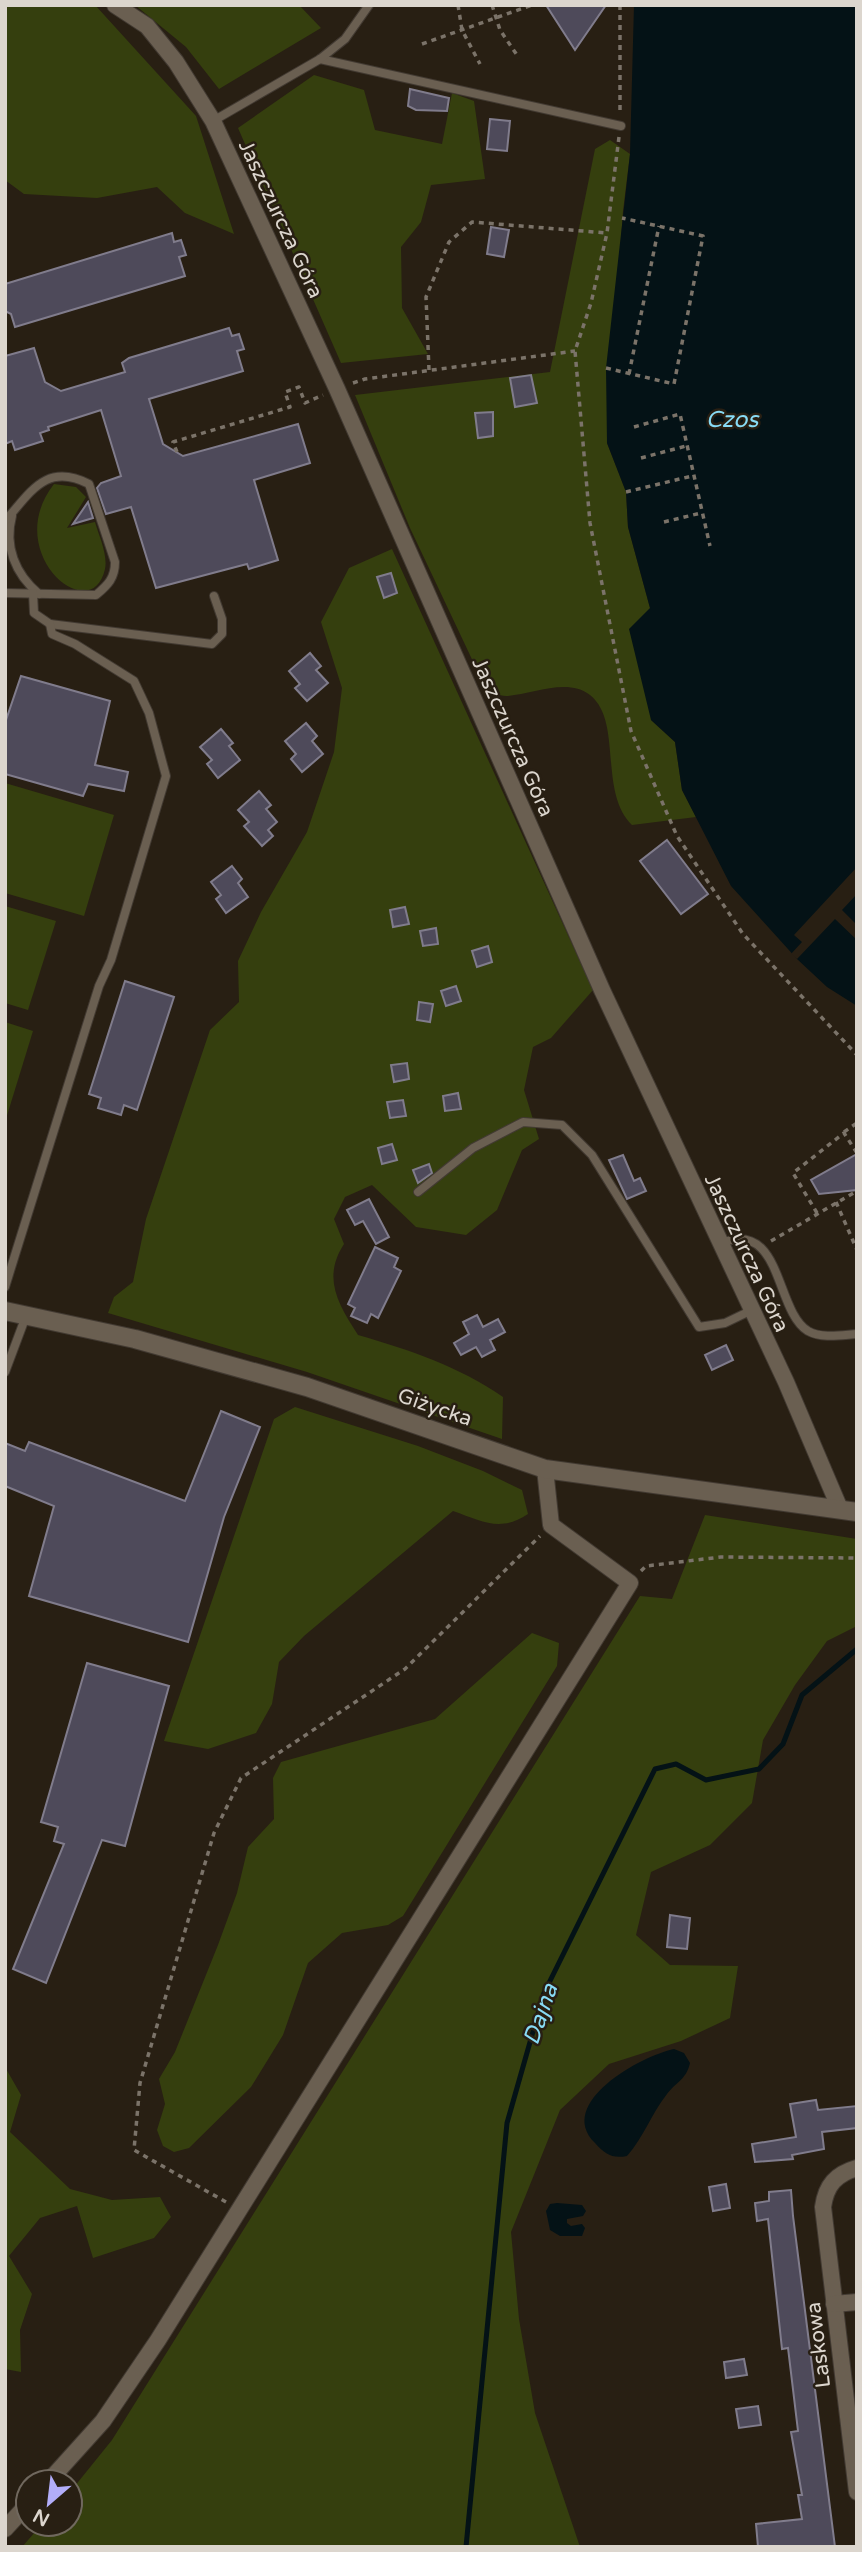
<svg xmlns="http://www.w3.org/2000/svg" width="862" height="2552" viewBox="0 0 862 2552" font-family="'Varela Round',sans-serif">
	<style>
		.green { fill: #353f0e }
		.water { fill: #041216 }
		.pier { fill: #281f13 }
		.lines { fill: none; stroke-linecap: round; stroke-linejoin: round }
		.stream { stroke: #041216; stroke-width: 5 }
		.building { fill: #4e4a5a; stroke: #807c8c; stroke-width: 2 }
		.service-casing { stroke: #423a32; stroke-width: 10 }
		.minor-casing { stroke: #423a32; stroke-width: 18 }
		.tertiary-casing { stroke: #423a32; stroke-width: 20 }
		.path { stroke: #7b7369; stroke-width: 3.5; stroke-dasharray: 5 5; stroke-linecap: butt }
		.service { stroke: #6a5f51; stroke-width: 8 }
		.minor { stroke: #6a5f51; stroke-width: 16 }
		.tertiary { stroke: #6a5f51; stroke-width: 18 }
		.labels { text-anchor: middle; stroke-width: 5; stroke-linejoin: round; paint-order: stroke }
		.street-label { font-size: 21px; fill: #dcd6ce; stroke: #281f13 }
		.water-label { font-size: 23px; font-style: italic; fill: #88dbf5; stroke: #281f13 }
	</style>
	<rect width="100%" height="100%" fill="#281f13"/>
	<g class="green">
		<polygon points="5,5 95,5 196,116 234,234 185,213 157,187 97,198 24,194 5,180"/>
		<polygon points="135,5 299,5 321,28 219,89 186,47"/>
		<polygon points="314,75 364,90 375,130 442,144 452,93 474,101 485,179 431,185 421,222 401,247 402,308 428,354 341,363 238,128"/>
		<path d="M610 140 630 154 623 211 607 443 626 492 628 527 650 608 651 720 675 742 682 790 696 817 632 825C598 792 623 721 590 695 567 677 531 695 506 696 499 696 492 692 486 689L410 528 355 395 550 372 595 149Z"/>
		<path d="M54 484 76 487 86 497 67 528 95 522C99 536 108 555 105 569 92 629 0 553 54 484Z"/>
		<path d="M392 549 593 990 551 1038 533 1047 524 1090 539 1139 522 1150 497 1210 466 1235 416 1227 372 1185 345 1197 334 1219 344 1244C322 1278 338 1304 358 1335 410 1350 458 1366 503 1397L502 1439 307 1372 108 1313 114 1297 133 1282 146 1219 210 1030 239 1002 238 961 261 912 307 832 334 752 342 688 321 622 349 568Z"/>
		<polygon points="5,783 114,815 84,916 5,893"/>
		<polygon points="5,906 56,921 28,1010 5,1003"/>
		<polygon points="5,1022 33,1031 5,1122"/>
		<path d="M295 1407 418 1446 483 1471 522 1490 528 1514C500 1533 482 1521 453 1511L304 1636 279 1662 272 1704 256 1733 208 1749 164 1741 274 1419Z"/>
		<polygon points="705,1515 857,1539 857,1626 827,1641 795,1685 763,1740 752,1803 710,1845 651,1872 636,1935 670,1965 738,1966 730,2018 681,2041 609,2064 560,2110 511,2232 519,2319 535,2413 580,2547 22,2547 42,2524 70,2524 70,2492 112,2440 640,1596 672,1599"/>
		<polygon points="532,1633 559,1643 557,1666 403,1916 388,1925 342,1933 308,1963 283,2035 251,2087 189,2148 174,2152 163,2146 157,2130 165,2104 159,2079 175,2052 218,1945 237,1893 248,1847 274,1819 273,1778 281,1762 435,1719"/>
		<polygon points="5,2067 21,2095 10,2132 70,2189 112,2200 160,2197 171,2217 154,2238 93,2258 77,2206 40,2218 9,2256 32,2294 20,2330 21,2372 5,2369"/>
	</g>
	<g class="water">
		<polygon points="634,5 857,5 857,1006 827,987 797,959 731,886 682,790 675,742 651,720 629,629 650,608 628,527 626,492 607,443 606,368 630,154"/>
		<path d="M674 2049 684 2053 690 2063C686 2080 677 2081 667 2094 651 2114 644 2137 627 2156 612 2159 605 2154 595 2143 555 2103 641 2056 674 2049Z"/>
		<polygon points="557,2203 582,2205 586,2211 583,2216 567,2219 567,2223 571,2226 582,2224 585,2228 582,2236 560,2236 550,2230 546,2211 550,2204"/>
	</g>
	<polygon class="pier" points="857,867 857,894 842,910 857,925 857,940 835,919 797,959 791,954 802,942 794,935"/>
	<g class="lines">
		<polyline class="stream" points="466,2547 507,2123 544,1993 655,1769 676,1764 706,1780 759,1769 783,1744 802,1695 857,1649"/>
	</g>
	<g class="building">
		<polygon points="546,5 606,5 575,50"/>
		<polygon points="410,89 449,98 447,111 416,110 408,106"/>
		<polygon points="490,119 510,121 507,151 487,149"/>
		<polygon points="491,227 509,230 504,257 487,254"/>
		<polygon points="172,233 174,242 181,240 186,255 179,257 185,276 15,327 11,314 5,311 5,284"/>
		<polygon points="229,328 232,336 239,334 244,349 237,351 243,371 149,399 163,444 183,456 298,424 310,463 254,480 278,560 249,569 247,564 156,588 131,507 106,514 97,488 101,483 121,476 101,410 48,427 49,430 40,433 43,441 15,450 12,441 5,444 5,356 34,348 45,382 61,391 125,372 122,363 129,358"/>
		<polygon points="531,375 537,403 515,407 510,378"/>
		<polygon points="493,412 493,436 478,438 475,413"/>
		<polygon points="88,502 93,518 73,524"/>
		<polygon points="391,573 397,593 384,598 377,577"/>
		<polygon points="310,653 321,666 316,670 328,683 307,701 295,688 300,684 289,671"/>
		<polygon points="21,676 110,701 95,765 128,772 124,791 88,784 83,796 5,774 5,723"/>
		<polygon points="306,723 317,736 312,741 323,754 302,772 291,759 296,754 285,741"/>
		<polygon points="221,729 233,743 229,746 240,760 218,778 207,764 212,760 200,747"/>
		<polygon points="259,791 271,805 266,809 277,822 268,830 273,836 262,846 244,826 249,822 238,810"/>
		<polygon points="667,840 708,894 681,914 640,861"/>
		<polygon points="232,866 242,879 238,883 248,897 226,913 216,899 221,895 211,882"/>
		<polygon points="405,907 409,924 393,927 390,910"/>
		<polygon points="436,928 438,944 423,946 420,931"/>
		<polygon points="488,946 492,962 477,967 472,951"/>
		<polygon points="125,981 174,997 137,1110 124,1105 121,1115 98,1108 101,1098 89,1094"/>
		<polygon points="456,986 461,1001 446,1006 441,991"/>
		<polygon points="419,1002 433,1004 430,1022 417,1020"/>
		<polygon points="407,1063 409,1079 394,1082 391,1065"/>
		<polygon points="458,1093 461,1109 445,1111 443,1096"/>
		<polygon points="403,1100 406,1116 390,1118 387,1102"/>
		<polygon points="392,1144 397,1160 382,1164 378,1148"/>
		<polygon points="857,1154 857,1190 819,1194 811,1180"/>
		<polygon points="623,1155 634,1181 640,1178 646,1191 627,1199 609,1160"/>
		<polygon points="429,1164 432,1173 418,1183 413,1170"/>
		<polygon points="369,1199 389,1237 376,1244 363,1221 355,1225 347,1210"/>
		<polygon points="375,1247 398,1258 394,1267 401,1271 378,1318 371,1314 367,1323 351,1316 355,1308 348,1304"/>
		<polygon points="477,1315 483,1327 498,1319 505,1332 490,1340 495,1350 482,1357 476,1347 461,1355 454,1343 469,1334 463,1322"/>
		<polygon points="726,1345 733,1360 712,1370 705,1355"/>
		<polygon points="221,1411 260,1427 224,1517 188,1642 29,1596 54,1506 5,1486 5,1443 25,1451 29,1442 185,1501"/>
		<polygon points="87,1663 169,1686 125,1846 102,1840 46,1983 13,1969 64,1844 54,1841 58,1827 41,1822"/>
		<polygon points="670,1915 690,1918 687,1949 667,1947"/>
		<polygon points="816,2100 818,2110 857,2106 857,2128 822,2132 824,2149 792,2155 793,2159 755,2162 752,2144 796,2137 790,2104"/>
		<polygon points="726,2184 730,2208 713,2211 709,2187"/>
		<polygon points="791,2190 793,2216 835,2547 758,2547 756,2524 802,2519 798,2495 802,2495 791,2432 798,2431 788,2348 782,2349 768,2219 757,2221 755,2203 769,2201 769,2192"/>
		<polygon points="744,2359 747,2375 726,2378 724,2362"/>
		<polygon points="758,2406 761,2425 739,2428 736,2409"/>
	</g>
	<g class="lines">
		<defs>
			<g id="service">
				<polyline points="320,59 621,126"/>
				<polyline points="213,121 320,59 345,39 369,5"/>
				<path d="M12 516C4 546 15 574 39 594"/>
				<path d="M5 521C31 492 46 462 89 484L115 562C115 578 108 585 96 595L5 593"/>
				<polyline points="33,593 34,613 50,624 212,644 222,634 222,619 214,596"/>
				<polyline points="418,1192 473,1148 523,1122 562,1125 592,1155 699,1327 725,1323 750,1311"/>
				<path d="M719 1244C783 1217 774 1310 808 1331 822 1339 842 1335 857 1334"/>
				<polyline points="5,1287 99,986 111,960 166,776 149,713 134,681 75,644 52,634 50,624"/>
				<polyline points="5,1372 26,1316"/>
			</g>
			<g id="minor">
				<polyline points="115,5 147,26 176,62 213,121 337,389 602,990 786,1382 840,1509"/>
				<path d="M857 2168C836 2174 826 2185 823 2207L857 2492"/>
				<polyline points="834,2304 857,2302"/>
				<polyline points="48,2482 103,2421 158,2340 630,1583 551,1525 545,1469"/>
				<polyline points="5,2529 28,2504"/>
			</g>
			<polyline id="tertiary" points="5,1311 135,1339 307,1387 545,1469 857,1512"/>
		</defs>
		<use href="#service" class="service-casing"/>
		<use href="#minor" class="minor-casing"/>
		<use href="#tertiary" class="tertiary-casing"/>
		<g class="path">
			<polyline points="458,5 462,30 480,64"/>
			<polyline points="492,5 500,30 519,58"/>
			<polyline points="620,5 620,115"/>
			<polyline points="422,44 532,5"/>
			<polyline points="619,137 607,233 591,303 575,351 590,523 631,731 677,836 743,934 857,1055"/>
			<polyline points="606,368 674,384 703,236 622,218"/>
			<polyline points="429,370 426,297 449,242 472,222 607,233"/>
			<polyline points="629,374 659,226"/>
			<polyline points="353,383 365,379 575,351"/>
			<polyline points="634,427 680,414 710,546"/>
			<polyline points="177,452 173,442 290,407 285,392 299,387 305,403 323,395"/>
			<polyline points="641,458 686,446"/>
			<polyline points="626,492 692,476"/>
			<polyline points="664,522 701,513"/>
			<polyline points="844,1132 857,1123"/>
			<polyline points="836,1202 857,1250"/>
			<polyline points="817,1213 793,1173 844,1133 857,1153"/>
			<polyline points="771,1241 857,1191"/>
			<polyline points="641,1571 646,1566 721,1557 857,1558"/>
			<polyline points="226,2202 134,2150 140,2083 214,1833 241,1778 405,1669 540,1536"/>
		</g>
		<use href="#service" class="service"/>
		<use href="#minor" class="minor"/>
		<use href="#tertiary" class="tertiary"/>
	</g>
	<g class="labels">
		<g class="street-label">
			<text transform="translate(281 219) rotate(65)" y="7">Jaszczurcza Góra</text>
			<text transform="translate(513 737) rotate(66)" y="7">Jaszczurcza Góra</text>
			<text transform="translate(747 1253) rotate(65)" y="7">Jaszczurcza Góra</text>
			<text transform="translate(435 1407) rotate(19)" y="7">Giżycka</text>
			<text transform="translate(818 2345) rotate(-97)" y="7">Laskowa</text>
		</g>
		<g class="water-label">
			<text x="732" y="427">Czos</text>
			<text transform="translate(540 2014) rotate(-71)" y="8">Dajna</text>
		</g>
	</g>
	<rect width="862" height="2552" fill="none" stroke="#dcd6ce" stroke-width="14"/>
	<g transform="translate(49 2503) rotate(208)"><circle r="33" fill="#281f13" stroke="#70685e" stroke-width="2"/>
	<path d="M0-5L12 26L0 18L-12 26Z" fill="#b2adf9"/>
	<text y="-10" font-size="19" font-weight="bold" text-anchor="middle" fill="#dcd6ce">N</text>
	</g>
</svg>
